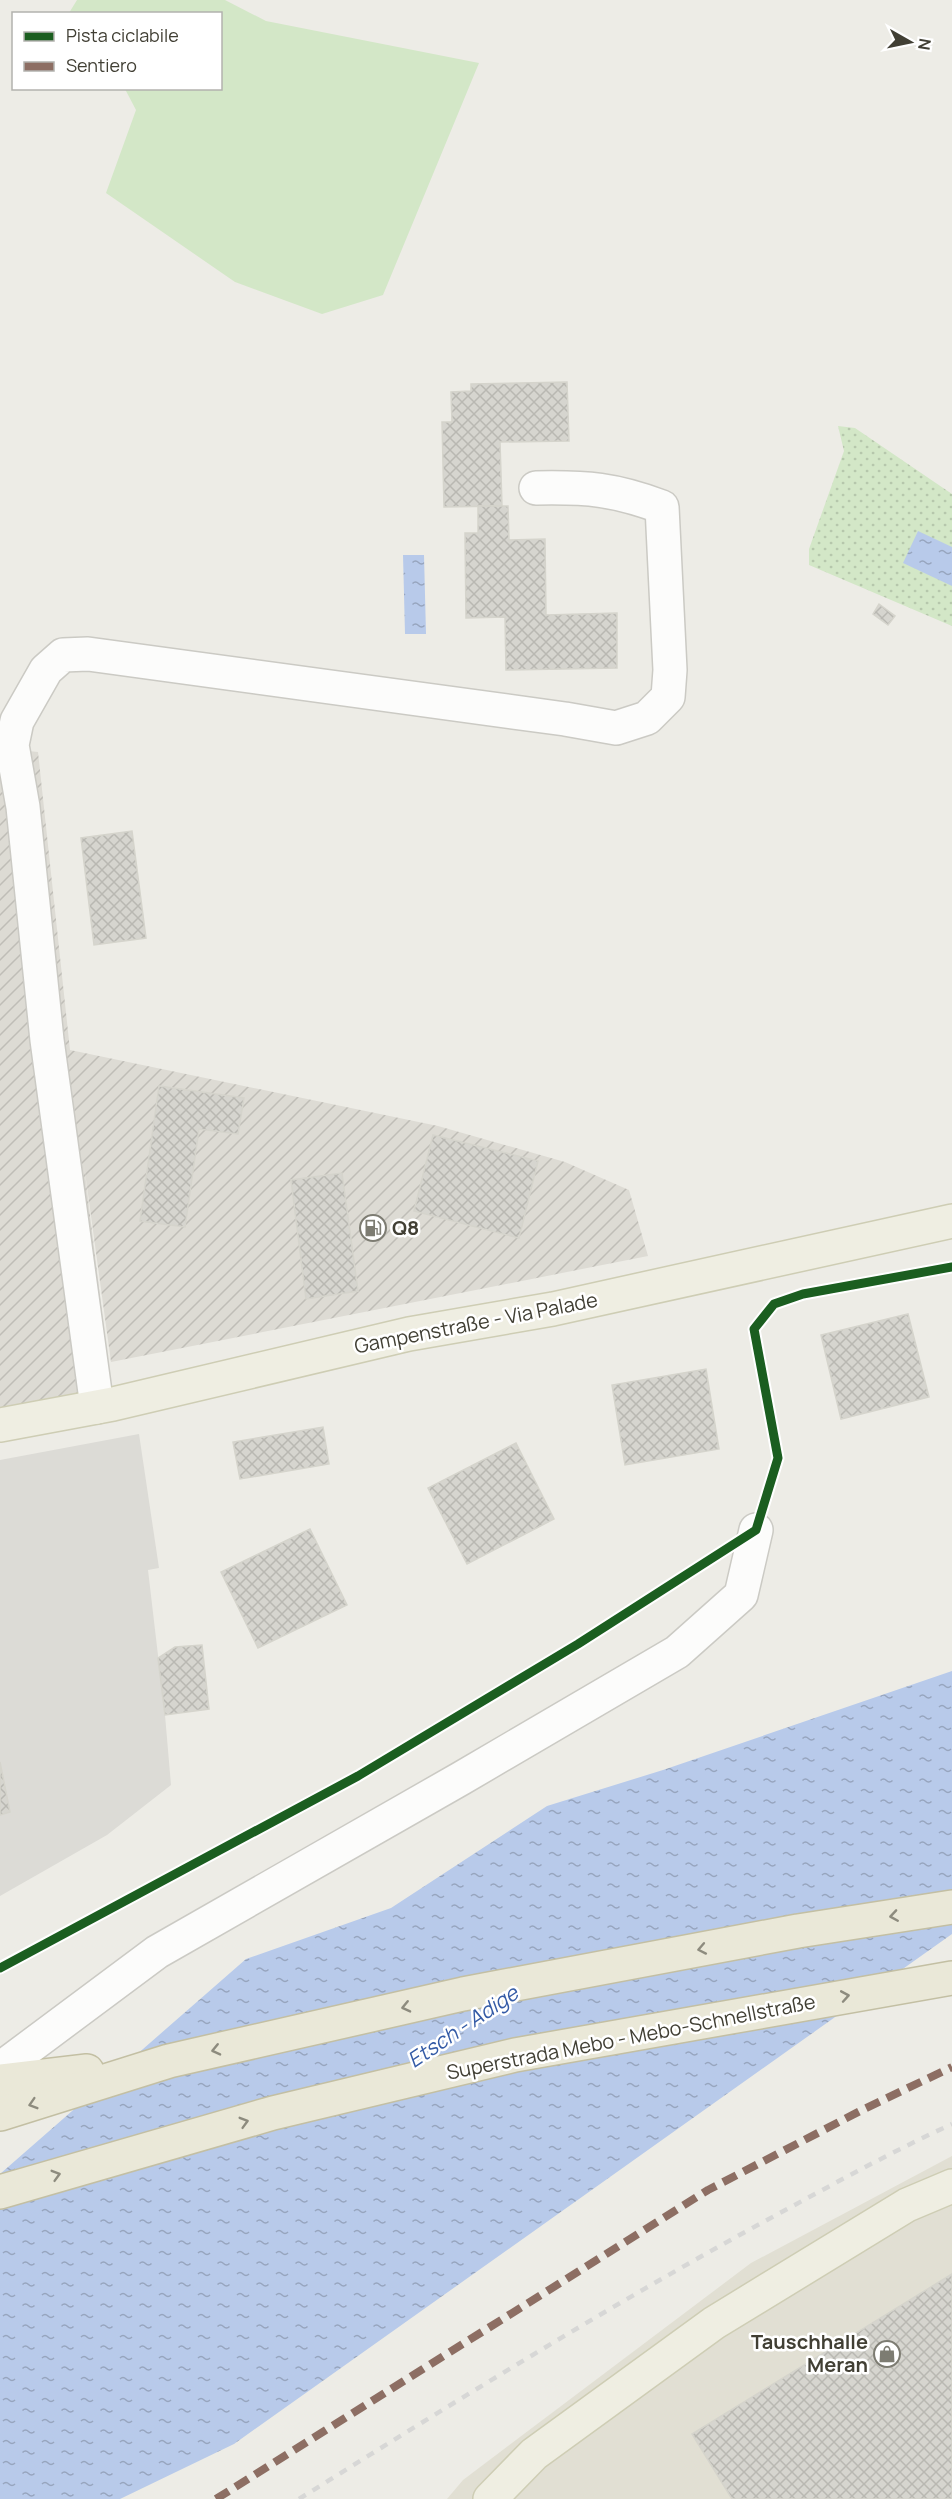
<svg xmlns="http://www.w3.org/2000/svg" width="952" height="2499" viewBox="0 0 952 2499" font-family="Manrope,sans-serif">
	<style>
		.residential { fill: #e1dfd3 }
		.industrial { fill: url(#industrial-furrows) }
		.grass { fill: #d3e7c7 }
		.park { fill: url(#park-dots) }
		.parking { fill: #dcdbd6 }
		.water { fill: url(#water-ripples) }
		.building { fill: url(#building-cross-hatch); stroke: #d5d4cc; stroke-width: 1.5 }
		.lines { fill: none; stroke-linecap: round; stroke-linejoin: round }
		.minor-casing { stroke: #cbcac4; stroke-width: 36 }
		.major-casing { stroke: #cecdb4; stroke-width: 36 }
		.highway-casing { stroke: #c3bfa3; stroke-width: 36 }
		.minor { stroke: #fcfcfb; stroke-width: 33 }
		.major { stroke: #efeee2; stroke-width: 33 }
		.highway { stroke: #eae8d8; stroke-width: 33 }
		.rail { stroke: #d7d7d6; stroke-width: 4.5; stroke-dasharray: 8 8; stroke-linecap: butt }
		.quiet { stroke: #8d6e63; stroke-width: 8; stroke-dasharray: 15 8; stroke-linecap: butt }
		.cycleway-casing { stroke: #fff; stroke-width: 13 }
		.cycleway { stroke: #1b5e20; stroke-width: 9 }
		.oneway { stroke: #8d8b7e }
		.labels { text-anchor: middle; stroke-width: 5; stroke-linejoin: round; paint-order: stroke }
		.poi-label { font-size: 20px; font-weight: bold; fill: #413f34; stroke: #fff; text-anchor: start }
		.street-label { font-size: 20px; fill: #413f34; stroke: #fff }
		.water-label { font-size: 21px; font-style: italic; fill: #345ba6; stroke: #fff }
	</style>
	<defs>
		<pattern id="industrial-furrows" width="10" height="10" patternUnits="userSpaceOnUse" patternTransform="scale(1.5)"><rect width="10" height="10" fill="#dddbd4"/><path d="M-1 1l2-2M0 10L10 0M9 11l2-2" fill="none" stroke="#bfbdb7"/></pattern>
		<pattern id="park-dots" width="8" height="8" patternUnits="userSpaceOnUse" patternTransform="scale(1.5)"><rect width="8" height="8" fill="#d3e7c7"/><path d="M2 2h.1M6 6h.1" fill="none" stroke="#b6c7ac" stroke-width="1.8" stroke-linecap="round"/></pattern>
		<pattern id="water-ripples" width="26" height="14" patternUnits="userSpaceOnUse" patternTransform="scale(1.5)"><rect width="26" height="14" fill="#b8caea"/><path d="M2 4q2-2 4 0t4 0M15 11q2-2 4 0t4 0" fill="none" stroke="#97a5be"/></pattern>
		<pattern id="building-cross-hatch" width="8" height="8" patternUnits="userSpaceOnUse" patternTransform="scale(1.5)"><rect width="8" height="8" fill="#d6d5cf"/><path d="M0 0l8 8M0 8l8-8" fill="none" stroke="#b9b8b2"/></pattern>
	</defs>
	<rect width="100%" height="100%" fill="#edece6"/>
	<polygon class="residential" points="952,2156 952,2499 447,2499 463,2480 751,2263"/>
	<polygon class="industrial" points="0,748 38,752 70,1050 438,1126 565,1162 629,1190 648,1256 111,1362 84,1165 113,1404 0,1425"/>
	<polygon class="grass" points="77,0 225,0 266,21 479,63 383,295 322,314 235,282 106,193 136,110 125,89 220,88 220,14 69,13"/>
	<polygon class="park" points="838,426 855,428 952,494 952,626 809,565 809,549 844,451"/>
	<polygon class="parking" points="139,1434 159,1568 148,1570 165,1715 171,1785 107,1835 0,1896 0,1460"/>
	<g class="water">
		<polygon points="918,531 952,547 952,586 903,563"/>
		<polygon points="424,555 426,634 405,634 403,555"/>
		<polygon points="952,1671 952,1934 234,2444 120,2499 0,2499 0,2174 246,1959 391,1908 547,1806 663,1770"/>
	</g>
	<g class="building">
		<polygon points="567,382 569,441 500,442 502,506 444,507 442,422 452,422 451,392 471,391 471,384"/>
		<polygon points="478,506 508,506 509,540 545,539 546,615 617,613 617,668 506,670 505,617 466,618 465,533 478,533"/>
		<polygon points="879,604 895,616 888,625 873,614"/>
		<polygon points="132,831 146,938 94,945 81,838"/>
		<polygon points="159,1086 244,1098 238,1134 199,1129 185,1227 140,1221"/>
		<polygon points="433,1135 538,1161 519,1238 414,1211"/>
		<polygon points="342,1173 358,1291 306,1299 291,1180"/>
		<polygon points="908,1314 929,1397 841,1419 821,1335"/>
		<polygon points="706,1369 719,1449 625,1465 612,1385"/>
		<polygon points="323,1427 329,1464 240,1479 233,1442"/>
		<polygon points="516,1443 554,1519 467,1564 428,1488"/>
		<polygon points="310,1529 347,1605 258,1648 221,1572"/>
		<polygon points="202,1645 209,1709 165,1715 158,1658 175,1647"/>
		<polygon points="0,1762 10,1812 0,1815"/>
		<polygon points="952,2274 952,2499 732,2499 692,2434"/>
	</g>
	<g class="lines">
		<defs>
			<g id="minor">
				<path d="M97 1407 47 1040 23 807 12 745 17 721 46 670 63 655 88 654 565 719 616 728 647 718 668 697 670 670 662 507C614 489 587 487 536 488"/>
				<polyline points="0,2069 157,1952 460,1779 677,1652 741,1595 756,1530"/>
			</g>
			<g id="major">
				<polyline points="0,1425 113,1404 409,1334 553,1309 952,1221"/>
				<polyline points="490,2499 534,2454 714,2323 907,2205 952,2186"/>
			</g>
			<g id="highway">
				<polyline points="0,2081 87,2071"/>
				<polyline points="0,2114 169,2061 463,1994 798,1931 952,1907"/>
				<polyline points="0,2192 273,2113 515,2055 952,1978"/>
			</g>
		</defs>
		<use href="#minor" class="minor-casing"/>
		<use href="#major" class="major-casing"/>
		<use href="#highway" class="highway-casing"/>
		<use href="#minor" class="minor"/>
		<use href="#major" class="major"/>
		<use href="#highway" class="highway"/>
		<path class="rail" d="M299 2499C453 2403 607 2307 767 2220 828 2187 889 2153 952 2124"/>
		<polyline class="quiet" points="216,2499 708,2190 864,2109 952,2067"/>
		<defs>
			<polyline id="cycleway" points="0,1968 358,1776 578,1644 756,1530 778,1458 754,1329 774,1304 803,1294 952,1267"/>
		</defs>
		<use href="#cycleway" class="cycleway-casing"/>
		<use href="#cycleway" class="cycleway"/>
	</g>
	<defs><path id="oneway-chevron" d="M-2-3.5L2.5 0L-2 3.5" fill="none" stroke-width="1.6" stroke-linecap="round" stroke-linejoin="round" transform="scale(1.5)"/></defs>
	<g class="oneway">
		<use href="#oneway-chevron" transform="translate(894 1916) rotate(171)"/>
		<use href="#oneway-chevron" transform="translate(702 1949) rotate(169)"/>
		<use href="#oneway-chevron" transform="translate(845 1996) rotate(-10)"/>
		<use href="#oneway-chevron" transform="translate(406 2007) rotate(167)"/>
		<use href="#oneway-chevron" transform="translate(216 2050) rotate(167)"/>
		<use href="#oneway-chevron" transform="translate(33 2104) rotate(163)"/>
		<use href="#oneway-chevron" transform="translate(244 2122) rotate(-16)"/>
		<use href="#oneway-chevron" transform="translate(56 2175) rotate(-16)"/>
	</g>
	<defs>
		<symbol id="fuel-ring" viewBox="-11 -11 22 22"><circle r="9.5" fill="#fff" stroke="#7d7c72" stroke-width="1.5"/><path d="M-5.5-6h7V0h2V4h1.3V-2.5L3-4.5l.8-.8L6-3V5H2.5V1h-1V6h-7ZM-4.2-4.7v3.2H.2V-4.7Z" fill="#7d7c72"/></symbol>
		<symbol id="shop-ring" viewBox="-11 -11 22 22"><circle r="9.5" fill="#fff" stroke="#7d7c72" stroke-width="1.5"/><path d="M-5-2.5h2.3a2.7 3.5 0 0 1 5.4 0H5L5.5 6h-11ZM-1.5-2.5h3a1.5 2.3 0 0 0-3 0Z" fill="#7d7c72"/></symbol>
	</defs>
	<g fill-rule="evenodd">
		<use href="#fuel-ring" x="358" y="1213" width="30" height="30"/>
		<use href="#shop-ring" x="872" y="2339" width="30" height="30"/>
	</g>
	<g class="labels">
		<g class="poi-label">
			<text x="392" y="1235">Q8</text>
			<text x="868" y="2349" text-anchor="end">Tauschhalle<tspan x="868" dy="23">Meran</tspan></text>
		</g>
		<g class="street-label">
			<text transform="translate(476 1323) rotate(-11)" y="7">Gampenstraße - Via Palade</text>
			<text transform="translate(631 2037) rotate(-11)" y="7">Superstrada Mebo - Mebo-Schnellstraße</text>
		</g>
		<g class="water-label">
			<text transform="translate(463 2027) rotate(-34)" y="7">Etsch - Adige</text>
		</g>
	</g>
	<rect x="12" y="12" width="210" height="78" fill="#ffffff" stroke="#b3b2ae" stroke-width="1.5"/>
	<rect x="24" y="32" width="30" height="9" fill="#1b5e20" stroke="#b3b2ae" stroke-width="1.5"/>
	<text x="66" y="42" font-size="18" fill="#413f34">Pista ciclabile</text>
	<rect x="24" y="62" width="30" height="9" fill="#8d6e63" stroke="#b3b2ae" stroke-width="1.5"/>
	<text x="66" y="72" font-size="18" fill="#413f34">Sentiero</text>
	<g transform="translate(910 42) rotate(99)" stroke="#ffffff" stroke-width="4.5" paint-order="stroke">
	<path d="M0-4.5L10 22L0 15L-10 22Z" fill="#413f34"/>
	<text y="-9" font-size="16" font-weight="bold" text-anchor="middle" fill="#413f34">N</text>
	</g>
</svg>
